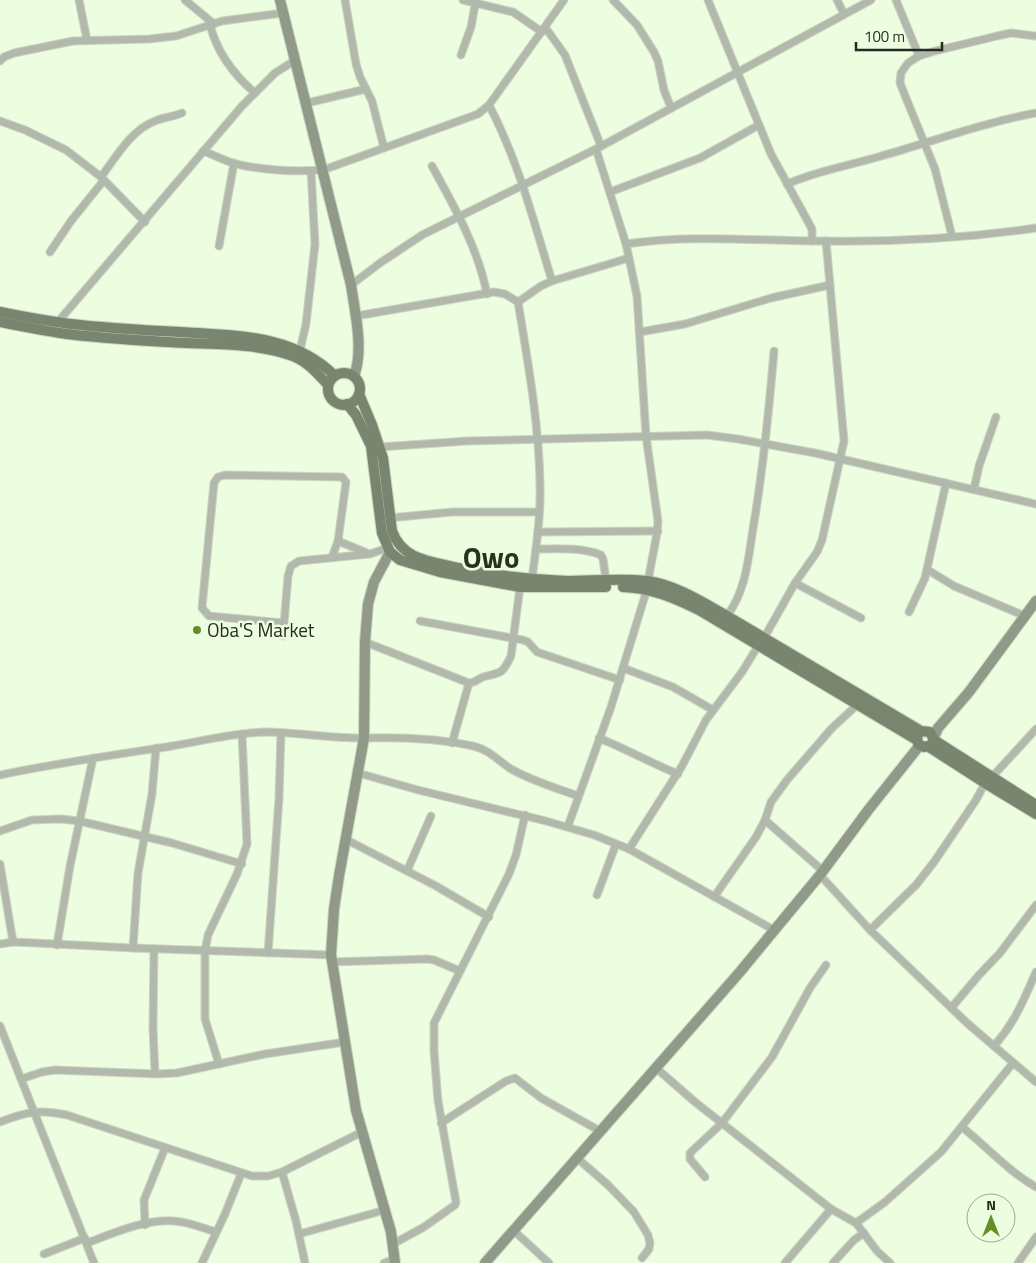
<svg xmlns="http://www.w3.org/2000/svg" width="1036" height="1263" viewBox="0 0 1036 1263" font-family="'Titillium Web',sans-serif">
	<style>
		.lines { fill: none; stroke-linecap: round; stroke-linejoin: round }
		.street-casing { stroke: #c9d7be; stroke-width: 9 }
		.secondary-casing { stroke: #c9d7be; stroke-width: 12 }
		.primary-casing { stroke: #c9d7be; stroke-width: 12 }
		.street { stroke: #b2b9ac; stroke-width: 7 }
		.secondary { stroke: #919a89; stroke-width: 10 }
		.primary { stroke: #79856f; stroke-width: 10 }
		.poi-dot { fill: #618f23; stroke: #edfde0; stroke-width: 2 }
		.labels { text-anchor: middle; stroke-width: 5; stroke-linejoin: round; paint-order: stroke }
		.poi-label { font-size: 19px; fill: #262b21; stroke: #edfde0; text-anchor: start }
		.town-label { font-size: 29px; font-weight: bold; fill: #28331d; stroke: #edfde0 }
	</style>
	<rect width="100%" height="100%" fill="#edfde0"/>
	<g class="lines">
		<defs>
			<g id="street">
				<polyline points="79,0 87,40"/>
				<polyline points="185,0 214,24"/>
				<polyline points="345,0 356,64 360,77 372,101 384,148"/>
				<polyline points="463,0 513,12 542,32"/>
				<polyline points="613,0 637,25 654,52 658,61 664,90 671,108"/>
				<polyline points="708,0 771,154 812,229 812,241"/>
				<polyline points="837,0 844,14"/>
				<polyline points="896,0 919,56"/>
				<path d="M210 25C217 52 234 75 255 93"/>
				<polyline points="545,27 565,55 601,146"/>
				<polyline points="461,55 471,27 476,0"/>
				<polyline points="0,61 4,57 14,53 73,41 149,39 176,36 222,21 283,13"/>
				<polyline points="307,103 366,89"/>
				<path d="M489 105C518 160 534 222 552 281"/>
				<polyline points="0,121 25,130 66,150 101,177 145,222"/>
				<polyline points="596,149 626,244 637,296 646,436 658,521 657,533 648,581"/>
				<path d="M203 151C214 155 225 161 236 164 263 170 295 172 323 170L467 118 478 114 489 105 564 0"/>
				<path d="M432 166C454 206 478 248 487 294"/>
				<path d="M101 177C116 157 131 130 155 121 164 117 173 117 182 113"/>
				<path d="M787 184C816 171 847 166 878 157 931 142 982 123 1036 113"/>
				<polyline points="610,192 700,158 759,125"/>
				<polyline points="952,236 935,169 906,98 900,83 901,73 908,63 919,56 935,51 997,36 1011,33 1036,36"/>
				<path d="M626 244C691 234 757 241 823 241 894 242 966 238 1036 228"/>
				<polyline points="219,246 234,163"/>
				<polyline points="50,252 71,221 104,180"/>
				<polyline points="351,285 380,263 422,235 596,149 871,0"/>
				<polyline points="518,302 541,286 552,281 629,258"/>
				<path d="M356 316 494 292 505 294 518 302C528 363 539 423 540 484 541 516 536 548 532 579"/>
				<polyline points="57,323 242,106 275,73 294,61"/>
				<polyline points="640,332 685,324 771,298 830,285"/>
				<polyline points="300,350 306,324 315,244 311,171"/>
				<polyline points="380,447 467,441 707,435 738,439 815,453 1036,504"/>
				<polyline points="974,489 979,466 996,417"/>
				<polyline points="389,518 452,512 539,512"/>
				<polyline points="538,532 658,531"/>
				<polyline points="338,541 367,553"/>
				<path d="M536 549C557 549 581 547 601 555L603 559 606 580"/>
				<polyline points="928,570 954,586 1025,616"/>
				<polyline points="795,583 861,618"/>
				<polyline points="909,612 925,578 946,483"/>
				<path d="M727 616C746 590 748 560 753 529 763 470 769 410 774 351"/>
				<polyline points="420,621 523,640 528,642 537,652 620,680"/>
				<polyline points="284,623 209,616 202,608 214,483 218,477 225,475 342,477 346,482 338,541 332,557"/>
				<polyline points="283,636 288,576 291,566 299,561 370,554 387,548"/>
				<polyline points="764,638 795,583 817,552 822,540 844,441 826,241"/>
				<path d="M365 642 469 683C476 683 477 679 483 677 501 672 502 675 511 656L520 587"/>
				<polyline points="623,668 673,687 713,710"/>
				<path d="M599 738C626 749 651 763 678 774"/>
				<polyline points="452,743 469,683"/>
				<polyline points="358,773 418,790 546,821 594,835 629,849 774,930"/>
				<path d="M0 775C57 763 114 755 172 746 202 741 234 733 265 732 298 732 331 739 364 738 400 737 437 738 473 746 490 750 497 760 511 769 532 781 556 788 578 796"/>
				<polyline points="992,777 1036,729"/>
				<polyline points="765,820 823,871"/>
				<polyline points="568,826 611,707 647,589"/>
				<polyline points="0,831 32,820 61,819 79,821 172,843 242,864"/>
				<polyline points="345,839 436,886 489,917"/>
				<polyline points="629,849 682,766 706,720 742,672 758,646"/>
				<polyline points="0,864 13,942"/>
				<polyline points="407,871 431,816"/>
				<polyline points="820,875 870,930 967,1023 1036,1082"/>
				<polyline points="597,895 616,844"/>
				<polyline points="714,897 756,837 765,820 771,802 787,780 832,728 857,705"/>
				<polyline points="870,930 916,885 934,862 976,800 985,783"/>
				<polyline points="0,944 13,942 35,943 133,948 331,955"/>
				<polyline points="57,945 70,866 93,758"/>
				<polyline points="133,948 138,873 152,794 156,748"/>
				<polyline points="154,949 153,1028 155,1073"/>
				<polyline points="268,953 279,798 281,733"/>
				<polyline points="332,962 427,959 434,960 460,971"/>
				<polyline points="952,1007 979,975 1000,953 1036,905"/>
				<polyline points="0,1026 94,1263"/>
				<path d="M994 1046C1016 1021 1023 1001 1036 972"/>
				<polyline points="219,1064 205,1019 205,951 208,935 237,874 247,844 242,734"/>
				<polyline points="656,1068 695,1102 831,1209 856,1223 877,1251 890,1263"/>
				<polyline points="21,1079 42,1072 55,1070 158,1074 177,1073 265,1054 345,1042"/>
				<path d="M0 1122C26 1112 39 1109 67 1115L252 1176H268L282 1172 362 1132"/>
				<polyline points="441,1123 506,1081 515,1078 541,1098 600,1131"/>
				<path d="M962 1127C987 1147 1008 1171 1036 1187"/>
				<polyline points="577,1158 608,1185 634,1212 648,1235 650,1243 649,1249 642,1258"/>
				<polyline points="282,1172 296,1221 305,1263"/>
				<polyline points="705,1177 690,1159 690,1153 722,1123 772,1057 810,988 826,965"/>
				<polyline points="856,1223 885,1202 941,1152 1013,1063"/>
				<polyline points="145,1225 144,1200 165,1148"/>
				<polyline points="513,1230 549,1263"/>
				<polyline points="299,1234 385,1210"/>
				<path d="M87 1243C114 1233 145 1219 174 1221 189 1222 203 1228 216 1232"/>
				<polyline points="393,1244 424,1227 455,1205 456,1202 438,1101 434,1051 434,1023 509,874 516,855 525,815"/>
				<polyline points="44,1254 85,1238"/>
				<polyline points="202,1263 225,1214 241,1174"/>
				<polyline points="384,1263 395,1259"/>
				<polyline points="785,1263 831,1209"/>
				<polyline points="833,1263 854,1240 864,1233"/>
				<polyline points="1018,1263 1036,1237"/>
			</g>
			<g id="secondary">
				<path d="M280 0 351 285C355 312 364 350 354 376"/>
				<polyline points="390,552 374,582 368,604 365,642 364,738 339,876 334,909 331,955 356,1110 391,1232 395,1263"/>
				<polyline points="934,737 938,728 969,692 1036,601"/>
				<polyline points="485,1263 739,973 820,875 869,809 920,745"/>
			</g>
			<g id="primary">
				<path d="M0 312C34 319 68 325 102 327 133 330 165 331 197 333 247 336 297 338 335 376"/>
				<path d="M0 322C20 326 40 330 60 333 96 338 133 340 169 342 210 345 251 342 290 355 306 360 317 373 328 385"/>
				<circle cx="344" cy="389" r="16"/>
				<path d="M359 394 372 425 383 458 392 531C402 559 428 561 454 567 491 575 529 580 567 581 593 581 621 578 647 581 676 585 702 602 727 616L921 731 930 732 934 740 931 745 924 747 918 744 917 736 921 731"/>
				<polyline points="347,404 356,415 371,446 382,533 390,552 400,560 440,572 520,587 606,587"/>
				<path d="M623 587C652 588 674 598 699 610L917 740"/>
				<polyline points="934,740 1036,805"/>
				<polyline points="929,747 985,783 1036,814"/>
			</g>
		</defs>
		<use href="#street" class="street-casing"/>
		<use href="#secondary" class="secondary-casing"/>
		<use href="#primary" class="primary-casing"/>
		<use href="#street" class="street"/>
		<use href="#secondary" class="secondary"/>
		<use href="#primary" class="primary"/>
	</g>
	<circle class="poi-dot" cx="197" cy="630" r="5"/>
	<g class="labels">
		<g class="poi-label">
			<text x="207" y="637">Oba'S Market</text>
		</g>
		<g class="town-label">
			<text x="491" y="568">Owo</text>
		</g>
	</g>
	<g transform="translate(991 1218)"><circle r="24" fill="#edfde0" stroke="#9da994"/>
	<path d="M0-4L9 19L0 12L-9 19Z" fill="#618f23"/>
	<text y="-8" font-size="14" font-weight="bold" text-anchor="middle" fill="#262b21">N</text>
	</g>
	<path d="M856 42v8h86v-8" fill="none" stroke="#262b21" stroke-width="2.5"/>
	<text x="864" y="42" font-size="15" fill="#262b21" stroke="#edfde0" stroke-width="4" paint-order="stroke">100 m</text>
</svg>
